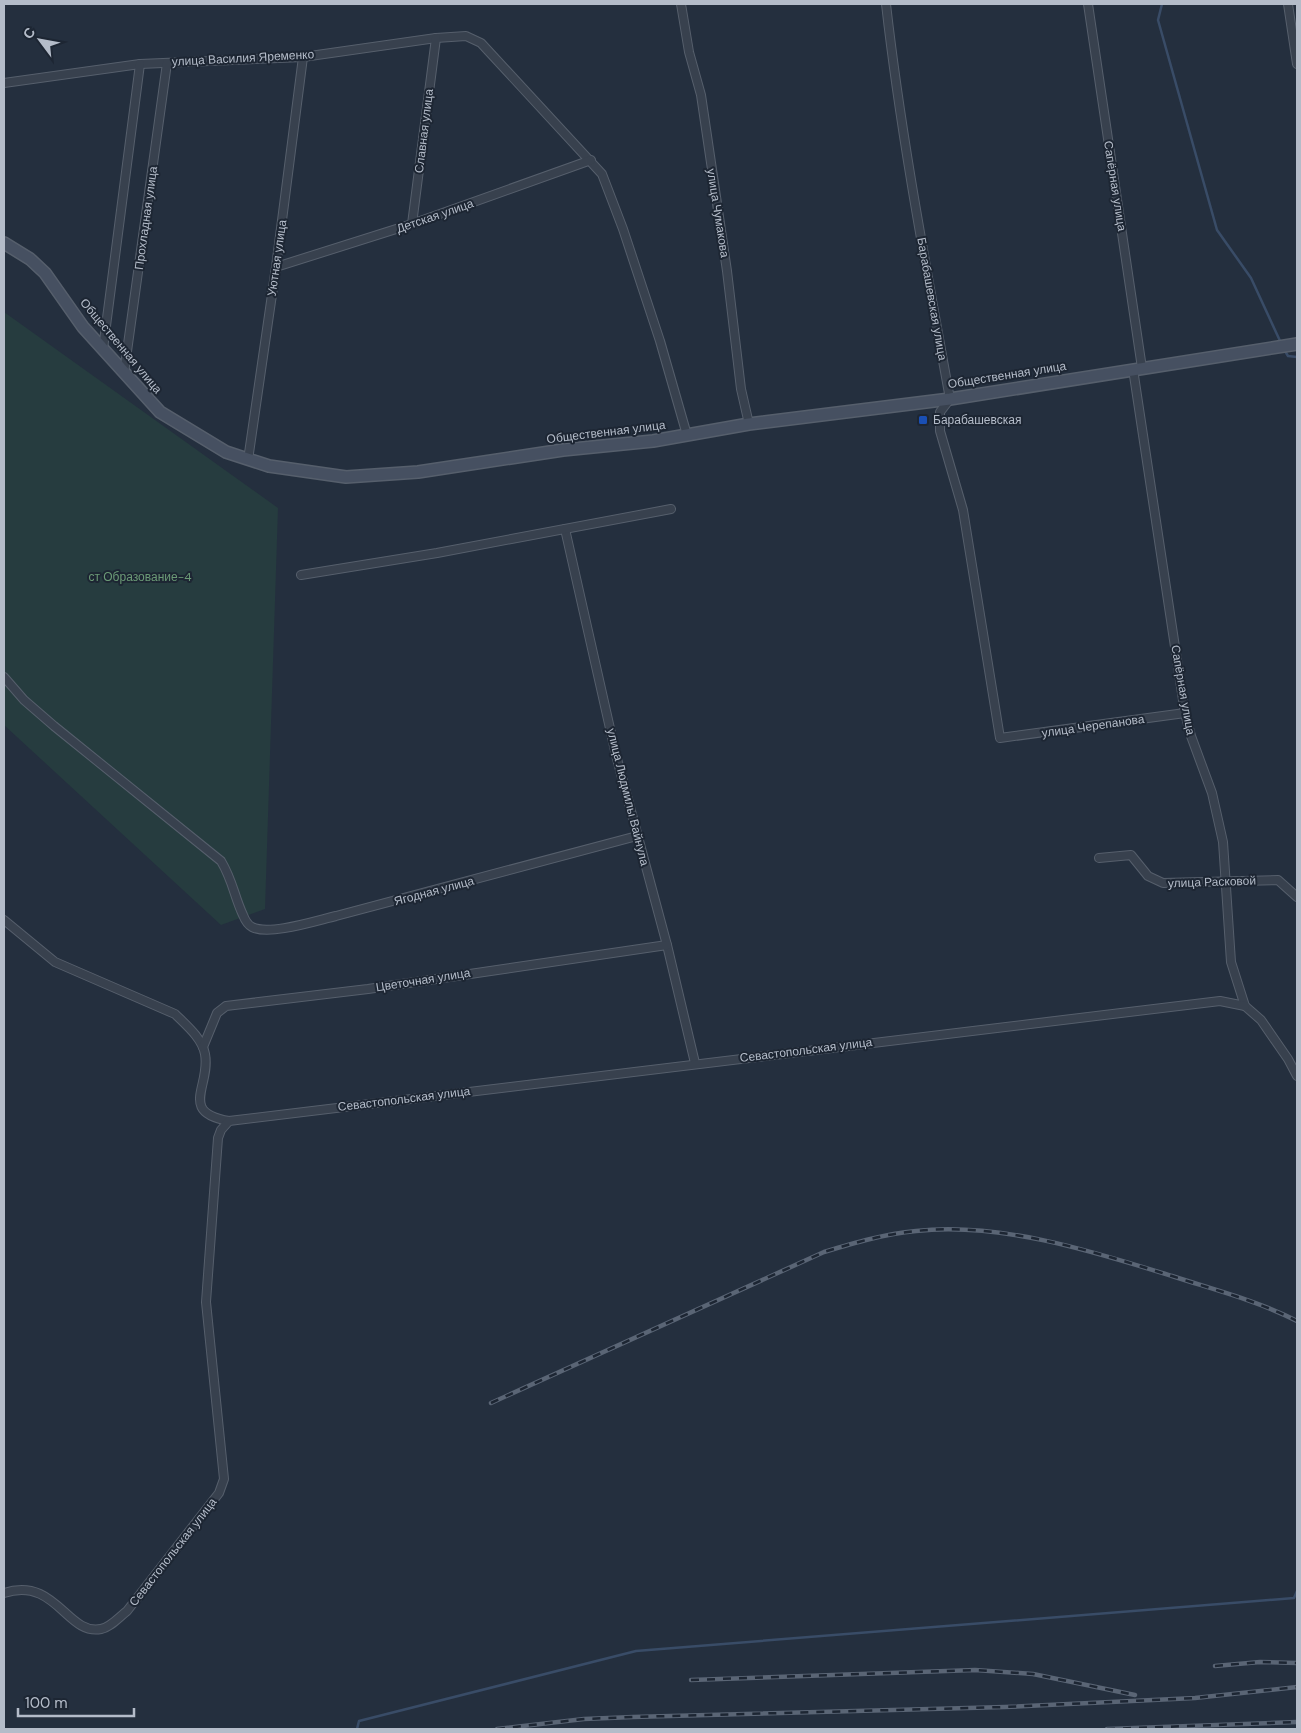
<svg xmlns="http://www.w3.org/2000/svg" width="1301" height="1733" viewBox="0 0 1301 1733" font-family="'DM Sans',sans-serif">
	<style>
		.green { fill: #263c3f }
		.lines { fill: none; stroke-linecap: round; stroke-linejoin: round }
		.stream { stroke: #394c67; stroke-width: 2.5 }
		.street-casing { stroke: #565f6c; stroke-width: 10 }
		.secondary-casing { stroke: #565f6c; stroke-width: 14 }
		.street { stroke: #38414e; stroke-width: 8 }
		.secondary { stroke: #465061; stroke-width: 11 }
		.rail-casing { stroke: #5a6575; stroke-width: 4.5 }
		.rail { stroke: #1d2633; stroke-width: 2.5; stroke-dasharray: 8; stroke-linecap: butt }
		.transit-dot { fill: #1a4fb4; stroke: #1d2633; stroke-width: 2 }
		.labels { text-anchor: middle; stroke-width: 4; stroke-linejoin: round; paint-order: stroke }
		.street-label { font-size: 12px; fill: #b4bcc9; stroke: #1d2633 }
		.poi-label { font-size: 12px; fill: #b4bcc9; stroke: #1d2633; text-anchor: start }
		.park-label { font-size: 12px; fill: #6b9a76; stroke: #1d2633 }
	</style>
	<rect width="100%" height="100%" fill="#242f3e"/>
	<polygon class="green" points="4,312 278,508 265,909 221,925 4,725"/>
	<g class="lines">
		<g class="stream">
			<polyline points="1162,4 1158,20 1217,230 1251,278 1281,343"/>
			<polyline points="1285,351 1288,356 1297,357"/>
			<polyline points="357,1729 359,1721 636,1651 1294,1598 1297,1591"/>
		</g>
		<defs>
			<g id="street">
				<polyline points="681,4 689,52 701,95 727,271 741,389 749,424"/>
				<path d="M886 4C901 136 926 267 950 399L940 412V431L963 510 1000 738 1185 713"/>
				<polyline points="1088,4 1142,368"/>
				<polyline points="1288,4 1297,64"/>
				<polyline points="4,83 140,64 303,57 436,38 466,36 481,43 602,174 623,229 660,341 687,435"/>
				<polyline points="412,224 436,38"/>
				<polyline points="276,267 412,224 591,160"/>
				<polyline points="103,349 140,64"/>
				<polyline points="1133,369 1185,713 1191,736 1212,793 1223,842 1231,962 1245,1006 1261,1020 1288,1059 1297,1076"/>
				<polyline points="124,373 167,63"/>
				<polyline points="248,460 276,267 303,57"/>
				<polyline points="565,529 616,755 667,945 695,1063"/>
				<polyline points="301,575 437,553 671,509"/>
				<path d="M4 677 24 700 54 726 221 861C233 881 234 896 243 915 245 920 248 925 252 927 269 936 318 920 336 916L637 836"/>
				<polyline points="1099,858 1131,855 1148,876 1163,883 1278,880 1297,897"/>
				<path d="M4 920 55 962 175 1014C186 1025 202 1038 205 1054 211 1086 178 1112 229 1121"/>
				<polyline points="203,1047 217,1013 226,1006 368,989 667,945"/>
				<path d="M4 1593C56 1576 67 1636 101 1629 111 1627 119 1617 127 1611L219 1493 224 1479 206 1302 218 1138 221 1130 229 1121 1220 1001 1245 1006"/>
			</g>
			<polyline id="secondary" points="4,243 30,259 45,273 83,327 160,412 226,452 269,466 346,477 418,472 563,450 653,441 749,424 950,399 1297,344"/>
		</defs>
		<use href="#street" class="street-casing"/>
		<use href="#secondary" class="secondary-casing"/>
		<use href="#street" class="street"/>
		<use href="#secondary" class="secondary"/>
		<defs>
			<g id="rail">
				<path d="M491 1403 824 1252C854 1243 884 1234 916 1231 1001 1222 1092 1251 1172 1276 1215 1290 1258 1301 1297 1321"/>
				<polyline points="1215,1666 1260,1662 1297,1663"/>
				<polyline points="691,1680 975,1670 1033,1674 1135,1695"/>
				<polyline points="497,1729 584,1719 633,1717 1005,1707 1195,1698 1297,1687"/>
				<polyline points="1107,1729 1297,1722"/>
			</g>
		</defs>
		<use href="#rail" class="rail-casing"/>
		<use href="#rail" class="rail"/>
	</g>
	<rect class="transit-dot" x="918" y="415" width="10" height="10" rx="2.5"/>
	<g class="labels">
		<g class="street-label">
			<text transform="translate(243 58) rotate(-3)" y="4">улица Василия Яременко</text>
			<text transform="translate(424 131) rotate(-83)" y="4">Славная улица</text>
			<text transform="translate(1115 186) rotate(81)" y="4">Сапёрная улица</text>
			<text transform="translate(718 213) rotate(81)" y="4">улица Чумакова</text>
			<text transform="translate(435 216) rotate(-19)" y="4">Детская улица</text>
			<text transform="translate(146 218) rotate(-82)" y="4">Прохладная улица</text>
			<text transform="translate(277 258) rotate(-82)" y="4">Уютная улица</text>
			<text transform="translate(932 299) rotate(80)" y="4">Барабашевская улица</text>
			<text transform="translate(121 346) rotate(50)" y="4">Общественная улица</text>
			<text transform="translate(1007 375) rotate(-9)" y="4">Общественная улица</text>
			<text transform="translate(606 432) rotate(-7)" y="4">Общественная улица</text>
			<text transform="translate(1183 690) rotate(80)" y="4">Сапёрная улица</text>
			<text transform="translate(1093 726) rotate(-8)" y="4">улица Черепанова</text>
			<text transform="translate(628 797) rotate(76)" y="4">улица Людмилы Вайнула</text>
			<text transform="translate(1212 882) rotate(-2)" y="4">улица Расковой</text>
			<text transform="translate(434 891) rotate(-15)" y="4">Ягодная улица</text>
			<text transform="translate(423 980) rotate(-9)" y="4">Цветочная улица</text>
			<text transform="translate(806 1050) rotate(-7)" y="4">Севастопольская улица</text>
			<text transform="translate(404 1099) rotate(-7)" y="4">Севастопольская улица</text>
			<text transform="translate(173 1552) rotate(-52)" y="4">Севастопольская улица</text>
		</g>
		<g class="poi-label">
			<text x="933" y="424">Барабашевская</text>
		</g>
		<g class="park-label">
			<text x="140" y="581">ст Образование-4</text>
		</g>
	</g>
	<rect width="1301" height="1733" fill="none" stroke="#b4bcc9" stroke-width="10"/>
	<g transform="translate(40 40) rotate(302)" stroke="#1d2633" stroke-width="4" paint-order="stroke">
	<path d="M0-4L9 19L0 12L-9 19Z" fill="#b4bcc9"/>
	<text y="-8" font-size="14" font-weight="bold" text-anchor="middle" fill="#b4bcc9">С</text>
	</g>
	<path d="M18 1708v8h116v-8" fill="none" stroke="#b4bcc9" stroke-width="2.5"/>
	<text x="25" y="1708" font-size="15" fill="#b4bcc9" stroke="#1d2633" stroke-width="4" paint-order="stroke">100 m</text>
</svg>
